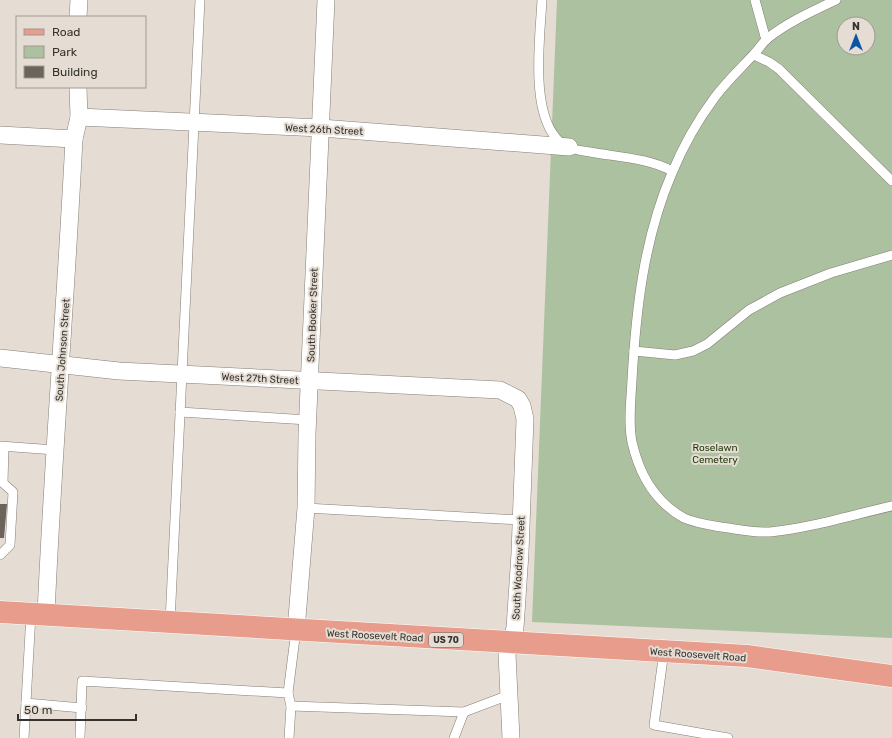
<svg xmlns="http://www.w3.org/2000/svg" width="892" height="738" viewBox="0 0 892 738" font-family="Rubik,sans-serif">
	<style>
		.green { fill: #acc19f; fill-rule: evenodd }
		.building { fill: #6b645b }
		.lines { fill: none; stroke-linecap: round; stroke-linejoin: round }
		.service-casing { stroke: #857d74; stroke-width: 10 }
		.minor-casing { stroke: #857d74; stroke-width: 18 }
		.primary-casing { stroke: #fff; stroke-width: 23 }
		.service { stroke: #fff; stroke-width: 9 }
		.minor { stroke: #fff; stroke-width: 17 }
		.primary { stroke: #e89c8c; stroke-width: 22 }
		.labels { text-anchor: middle; stroke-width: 4; stroke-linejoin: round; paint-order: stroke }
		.shield { fill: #e5ddd3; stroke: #6a6660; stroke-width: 1 }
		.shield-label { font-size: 9px; font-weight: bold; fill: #36332f }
		.street-label { font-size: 10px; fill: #36332f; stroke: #e5ddd3 }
		.park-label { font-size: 10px; fill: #1b3603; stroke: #e5ddd3 }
	</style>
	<rect width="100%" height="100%" fill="#e5ddd3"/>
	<path class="green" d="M557 0H892V638L532 622ZM844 24H868V48H844Z"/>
	<polygon class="building" points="0,504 7,504 4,538 0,538"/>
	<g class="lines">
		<defs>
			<g id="service">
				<path d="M542 0C540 38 529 117 561 143 569 149 581 151 590 152 617 157 648 158 672 171"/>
				<polyline points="755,0 766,40"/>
				<path d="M836 0C813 11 788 22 768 38 762 43 759 49 754 54 740 69 728 80 715 97 698 120 683 146 672 173 644 238 636 309 632 380 631 400 628 422 632 442 639 473 655 502 684 518 695 523 709 525 721 527 737 529 754 533 770 532 811 528 852 515 892 506"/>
				<polyline points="754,55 769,62 779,69 892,181"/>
				<polyline points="634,351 675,355 693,351 707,344 749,310 780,293 831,273 892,255"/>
				<polyline points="180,412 308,420"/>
				<polyline points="0,446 55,450"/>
				<polyline points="306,508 521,520"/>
				<polyline points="0,555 10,545 13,492 3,483 4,447"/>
				<polyline points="170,622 200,0"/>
				<polyline points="664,651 654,725 728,738"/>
				<polyline points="288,693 296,630"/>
				<polyline points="26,703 82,708"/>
				<polyline points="291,706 464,712 509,695"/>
				<polyline points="24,738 31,614"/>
				<polyline points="80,738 82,681 288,693 291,706 289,738"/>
				<polyline points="454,738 464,712"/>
			</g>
			<g id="minor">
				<polyline points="78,17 79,0"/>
				<polyline points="79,117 321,128 569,147"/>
				<polyline points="0,135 74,139"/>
				<polyline points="0,358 119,371 500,390 518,399 522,406 525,419 520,553 515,628 507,654 511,738"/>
				<path d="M46 614C53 456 66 298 74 139L79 117 78 87"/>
				<polyline points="296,630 306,508 307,434 326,0"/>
			</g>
			<polyline id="primary" points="0,612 747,656 892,676"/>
		</defs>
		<use href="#service" class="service-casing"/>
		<use href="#minor" class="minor-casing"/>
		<use href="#primary" class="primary-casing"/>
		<use href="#service" class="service"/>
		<use href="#minor" class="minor"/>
		<use href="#primary" class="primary"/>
	</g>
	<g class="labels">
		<rect class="shield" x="429" y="633" width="34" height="14" rx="3"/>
		<g class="shield-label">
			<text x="446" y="643">US 70</text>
		</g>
		<g class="street-label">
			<text transform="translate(324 129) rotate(3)" y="4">West 26th Street</text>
			<text transform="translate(312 315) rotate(-88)" y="4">South Booker Street</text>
			<text transform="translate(62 350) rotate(-86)" y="4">South Johnson Street</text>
			<text transform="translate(260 378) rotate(3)" y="4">West 27th Street</text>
			<text transform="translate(518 568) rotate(-87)" y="4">South Woodrow Street</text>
			<text transform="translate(375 635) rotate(3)" y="4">West Roosevelt Road</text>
			<text transform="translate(698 654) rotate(4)" y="4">West Roosevelt Road</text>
		</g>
		<g class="park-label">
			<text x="715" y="451">Roselawn<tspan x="715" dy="12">Cemetery</tspan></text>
		</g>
	</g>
	<rect x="16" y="16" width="130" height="72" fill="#e5ddd3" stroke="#9f9991"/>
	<rect x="24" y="29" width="20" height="6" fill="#e89c8c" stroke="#9f9991"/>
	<text x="52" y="36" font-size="12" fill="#36332f">Road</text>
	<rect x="24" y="46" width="20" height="12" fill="#acc19f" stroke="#9f9991"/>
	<text x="52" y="56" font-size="12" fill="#36332f">Park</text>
	<rect x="24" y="66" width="20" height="12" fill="#6b645b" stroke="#9f9991"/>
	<text x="52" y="76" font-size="12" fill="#36332f">Building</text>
	<g transform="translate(856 36)"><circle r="19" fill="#e5ddd3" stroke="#9f9991"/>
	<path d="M0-3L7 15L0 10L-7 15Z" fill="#0c55a4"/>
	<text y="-6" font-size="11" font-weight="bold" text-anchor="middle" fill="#36332f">N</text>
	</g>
	<path d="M18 714v6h118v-6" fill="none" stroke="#36332f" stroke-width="2"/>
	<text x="24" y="714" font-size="12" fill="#36332f" stroke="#e5ddd3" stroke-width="3" paint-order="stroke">50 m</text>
</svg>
